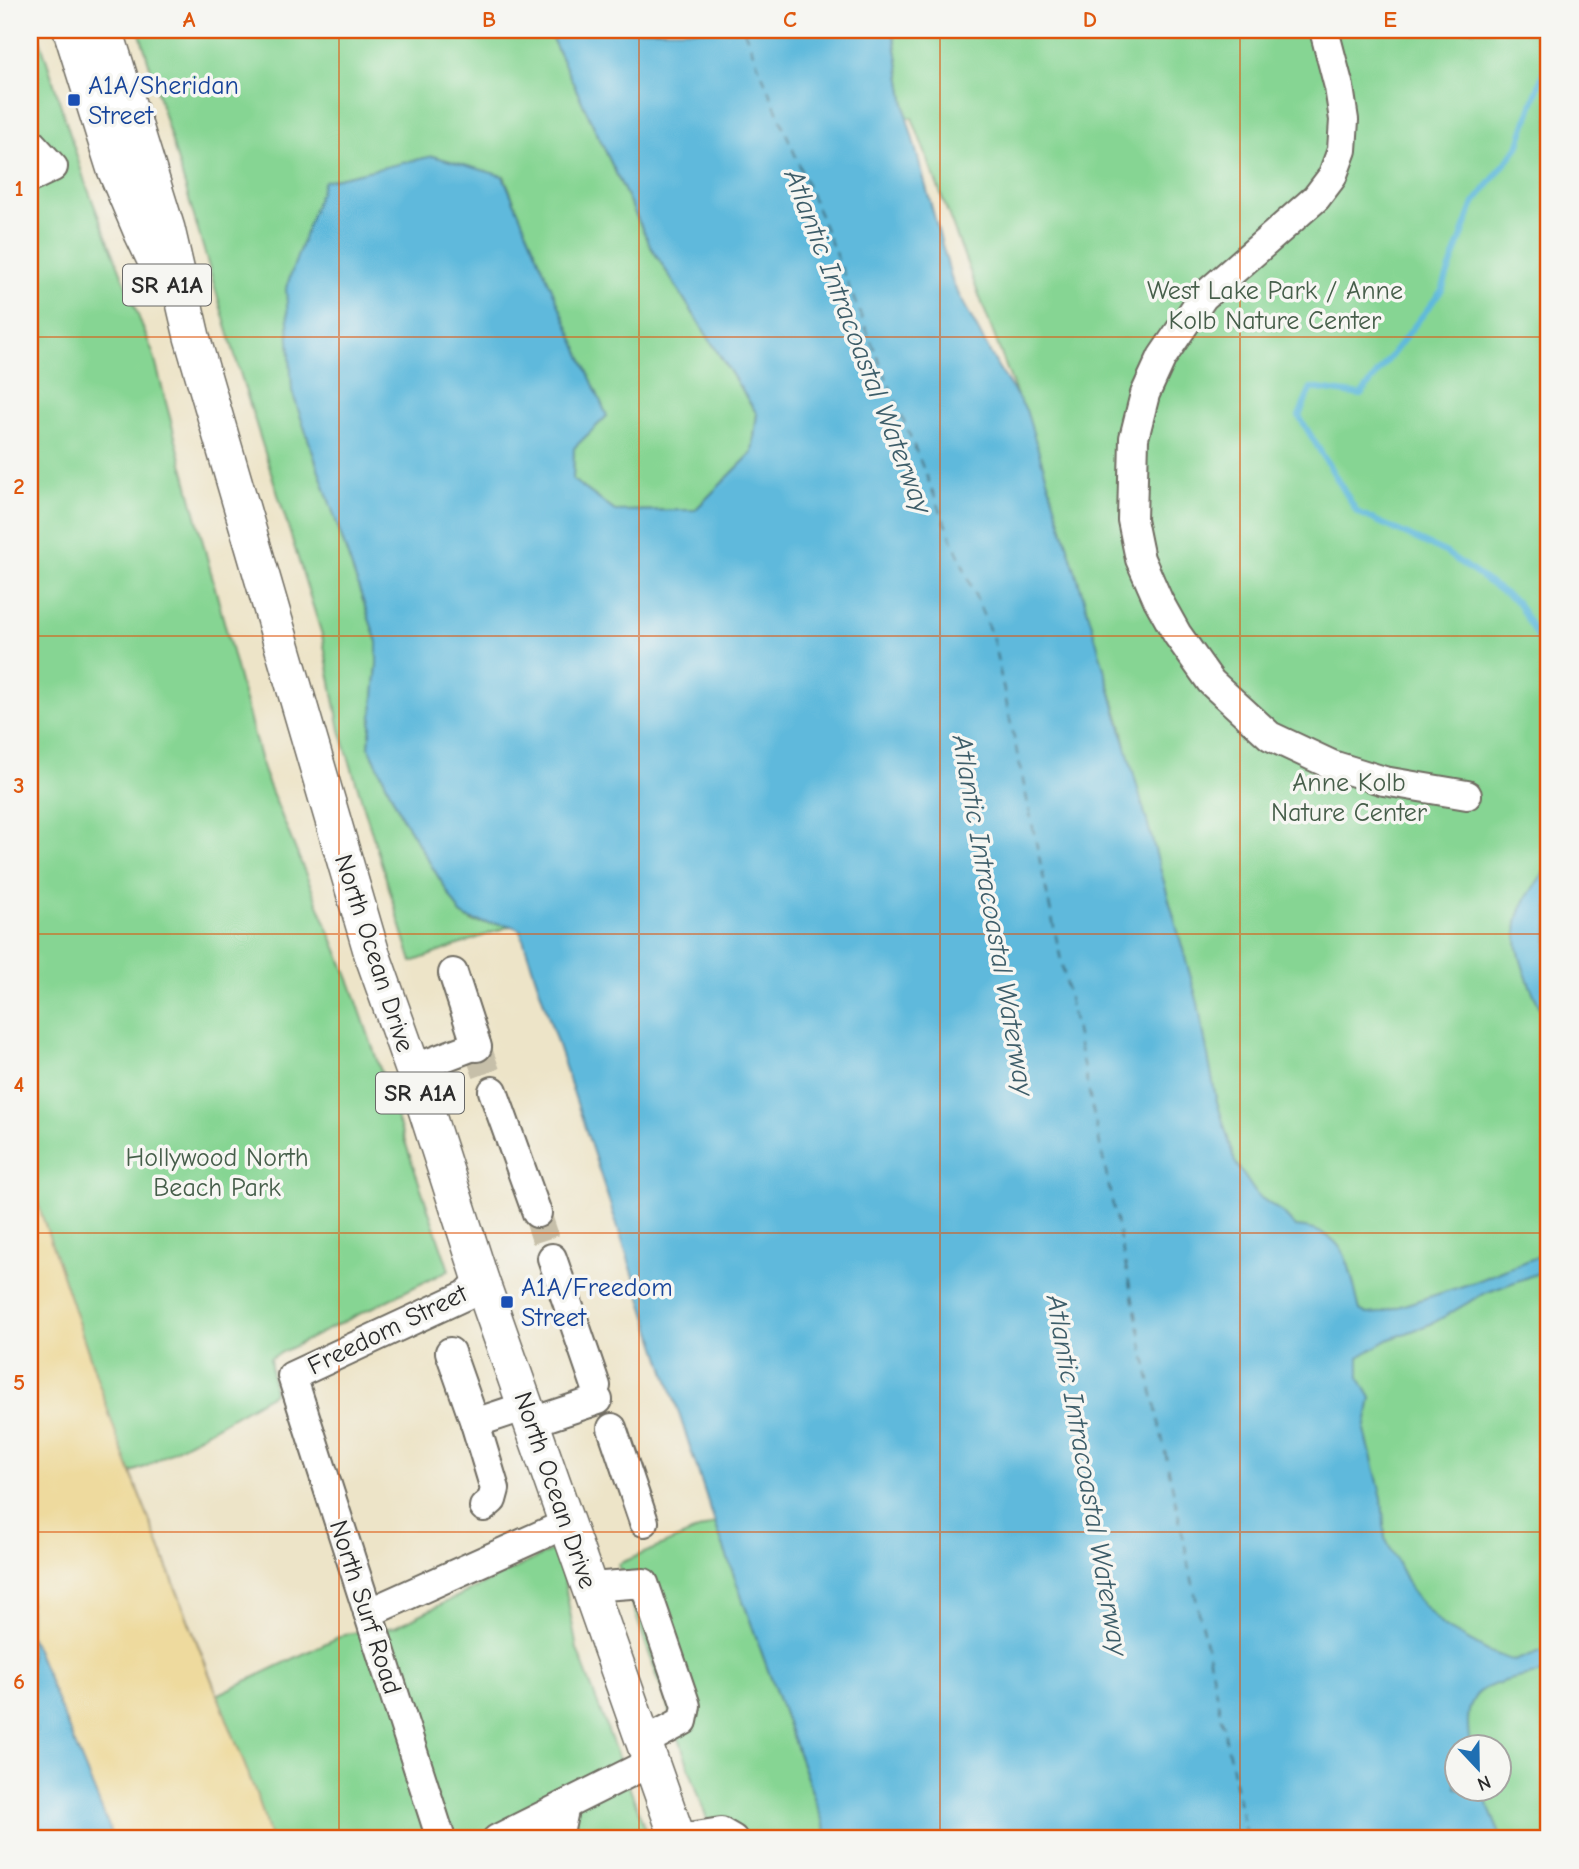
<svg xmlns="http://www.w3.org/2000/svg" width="1579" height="1869" viewBox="0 0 1579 1869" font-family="'Comic Neue',sans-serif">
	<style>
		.green { fill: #86d593; stroke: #58805f; stroke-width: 2; fill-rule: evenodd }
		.sand { fill: #eeda9e; stroke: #8c8264; stroke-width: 2 }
		.water { fill: #5eb9dc; stroke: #447284; stroke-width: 2 }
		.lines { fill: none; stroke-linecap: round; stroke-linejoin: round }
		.stream { stroke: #5eb9dc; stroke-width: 6 }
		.ferry { stroke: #3d5d69; stroke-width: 2; stroke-dasharray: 9 7; stroke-linecap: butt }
		.minor-tunnel { stroke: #c6bfa9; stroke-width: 28; stroke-dasharray: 28 14; stroke-linecap: butt }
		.minor-casing { stroke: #6f6c62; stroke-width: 32 }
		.major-casing { stroke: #6f6c62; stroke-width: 38 }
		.minor { stroke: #fff; stroke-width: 28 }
		.major { stroke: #fff; stroke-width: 35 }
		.grid { fill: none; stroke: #df570e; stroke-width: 2; stroke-opacity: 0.55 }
		.transit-dot { fill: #1a4fb4; stroke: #f6f6f2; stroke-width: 2.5 }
		.labels { text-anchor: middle; stroke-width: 7; stroke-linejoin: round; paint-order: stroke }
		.shield { fill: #f6f6f2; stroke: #686867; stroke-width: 2 }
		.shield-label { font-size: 24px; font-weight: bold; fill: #2b2b2b }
		.transit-label { font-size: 26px; fill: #164399; stroke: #f6f6f2; text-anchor: start }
		.park-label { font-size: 26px; fill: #465e4a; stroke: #f6f6f2 }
		.street-label { font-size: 26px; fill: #2b2b2b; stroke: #f6f6f2 }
		.water-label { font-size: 28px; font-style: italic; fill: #3d5d69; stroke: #f6f6f2 }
		.neatline { fill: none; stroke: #df570e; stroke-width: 2.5 }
		.grid-label { font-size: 23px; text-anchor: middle; font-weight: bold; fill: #df570e }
	</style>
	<rect width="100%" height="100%" fill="#f6f6f2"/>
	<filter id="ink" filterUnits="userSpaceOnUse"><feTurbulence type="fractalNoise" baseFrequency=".0143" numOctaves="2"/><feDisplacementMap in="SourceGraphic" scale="14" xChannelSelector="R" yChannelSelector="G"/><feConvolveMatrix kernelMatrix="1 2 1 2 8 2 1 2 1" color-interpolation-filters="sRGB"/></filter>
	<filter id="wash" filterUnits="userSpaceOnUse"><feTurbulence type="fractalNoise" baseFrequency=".00686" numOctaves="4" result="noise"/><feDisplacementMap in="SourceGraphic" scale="28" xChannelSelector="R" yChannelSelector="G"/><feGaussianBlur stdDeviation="1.57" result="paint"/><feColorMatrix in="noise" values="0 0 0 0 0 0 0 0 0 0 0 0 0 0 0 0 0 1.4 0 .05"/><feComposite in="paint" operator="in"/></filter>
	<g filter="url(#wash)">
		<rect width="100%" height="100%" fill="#ede4c8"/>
		<g class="green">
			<polygon points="30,30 37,30 85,182 153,353 264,773 351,984 449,1270 270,1358 274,1393 145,1467 30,1509"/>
			<polygon points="139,30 548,30 651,247 757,414 752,453 695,510 615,511 573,480 574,448 531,243 504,176 292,391 377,642 377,665 369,747 402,817 461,914 473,922 513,925 412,962 340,730 322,635 244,386"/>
			<path d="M893 30H1549V1839H1478L1240 1357 1123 732 1039 454 912 118H907ZM1456 1746H1498V1788H1456Z"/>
			<polygon points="715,1523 829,1839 714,1839 618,1564"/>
			<polygon points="553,1550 563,1575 577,1649 649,1839 114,1839 81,1760 345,1634 395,1627"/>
		</g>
		<polygon class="sand" points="30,1180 117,1437 260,1804 270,1839 114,1839 30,1635"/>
		<g class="water">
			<path d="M548 30H893L907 118 953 284 998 367 1026 410 1091 622 1198 1003 1216 1098 1235 1162 1257 1195 1283 1213 1296 1227C1350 1231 1348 1267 1360 1310L1367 1314 1379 1313 1475 1282 1549 1252V1269L1483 1294 1433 1323 1388 1340 1359 1357V1377L1371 1398 1365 1431 1382 1498 1385 1538 1414 1595 1443 1626 1488 1651 1514 1661 1549 1648V1672C1532 1675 1484 1682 1475 1697 1465 1710 1468 1731 1470 1746H1456V1788L1481 1789 1502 1839H829L715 1523 520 930C502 918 483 929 461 914L402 817 369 747 377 665V642L292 391 286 288 324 181 433 156 503 176 607 416 574 448 573 480 615 511 695 510 752 453 757 414 651 247Z"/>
			<path d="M1549 865 1547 970 1549 1027C1536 999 1512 954 1517 923 1520 902 1538 882 1549 865Z"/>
			<polygon points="30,1635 114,1839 30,1839"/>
		</g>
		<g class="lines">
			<polyline class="stream" points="1549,55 1518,147 1474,203 1442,290 1361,395 1311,388 1299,416 1357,512 1445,552 1517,602 1549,658"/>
			<polyline class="ferry" points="744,30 993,639 1247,1839"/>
		</g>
	</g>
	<g filter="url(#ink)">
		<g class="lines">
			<g class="minor-tunnel">
				<polyline points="477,1047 493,1091"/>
				<polyline points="537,1213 552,1258"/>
			</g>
			<defs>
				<g id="minor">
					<polyline points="1324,30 1339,87 1344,120 1342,150 1332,177 1316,198 1203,297 1162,357 1145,394 1134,438 1132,520 1140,559 1158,600 1177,634 1211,682 1270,736 1332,765 1384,781 1467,795"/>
					<polyline points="30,142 53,167 30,178"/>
					<polyline points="453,973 477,1047"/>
					<polyline points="413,1069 476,1045"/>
					<polyline points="493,1091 537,1213"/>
					<polyline points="552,1258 596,1386"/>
					<polyline points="450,1352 475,1423"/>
					<polyline points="532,1422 598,1400"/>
					<polyline points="612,1428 644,1522"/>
					<polyline points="484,1507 492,1500 495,1489 475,1423 526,1406"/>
					<polyline points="590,1587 644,1583 686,1706 683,1721 644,1742"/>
					<polyline points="368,1613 568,1523"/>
					<polyline points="441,1839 292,1376 466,1295 481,1280"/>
					<polyline points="497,1839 651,1762"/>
					<polyline points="558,1839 565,1805"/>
					<polyline points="677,1839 721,1832 733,1839"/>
				</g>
				<g id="major">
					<polyline points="71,30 114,167 142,233 166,283"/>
					<polyline points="105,30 167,229 192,337 372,954 413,1069 481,1280 678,1839"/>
				</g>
			</defs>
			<use href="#minor" class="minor-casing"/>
			<use href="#major" class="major-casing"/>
			<use href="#minor" class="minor"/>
			<use href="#major" class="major"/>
		</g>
	</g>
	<path class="grid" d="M339 30V1839M639 30V1839M940 30V1839M1240 30V1839M30 337H1549M30 636H1549M30 934H1549M30 1233H1549M30 1532H1549"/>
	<g class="transit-dot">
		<rect x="67" y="93" width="14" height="14" rx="3.5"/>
		<rect x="500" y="1295" width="14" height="14" rx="3.5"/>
	</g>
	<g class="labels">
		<g class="shield">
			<rect x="123" y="264.5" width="88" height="41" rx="5"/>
			<rect x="376" y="1072.5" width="88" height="41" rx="5"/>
		</g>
		<g class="shield-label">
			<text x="167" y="293">SR A1A</text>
			<text x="420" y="1101">SR A1A</text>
		</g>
		<g class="transit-label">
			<text x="88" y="94">A1A/Sheridan<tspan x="88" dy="30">Street</tspan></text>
			<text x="521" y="1296">A1A/Freedom<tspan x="521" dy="30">Street</tspan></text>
		</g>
		<g class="park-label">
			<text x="1275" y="299">West Lake Park / Anne<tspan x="1275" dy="30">Kolb Nature Center</tspan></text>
			<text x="1349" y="791">Anne Kolb<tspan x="1349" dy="30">Nature Center</tspan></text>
			<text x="217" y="1166">Hollywood North<tspan x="217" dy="30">Beach Park</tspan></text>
		</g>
		<g class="street-label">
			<text transform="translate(375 953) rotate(72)" y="9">North Ocean Drive</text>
			<text transform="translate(387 1329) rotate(-26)" y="9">Freedom Street</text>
			<text transform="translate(556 1490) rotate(71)" y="9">North Ocean Drive</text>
			<text transform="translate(366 1607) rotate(72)" y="9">North Surf Road</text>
		</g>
		<g class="water-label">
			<text transform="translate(859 341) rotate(69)" y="10">Atlantic Intracoastal Waterway</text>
			<text transform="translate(994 915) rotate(80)" y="10">Atlantic Intracoastal Waterway</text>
			<text transform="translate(1088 1475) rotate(80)" y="10">Atlantic Intracoastal Waterway</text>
		</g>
	</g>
	<rect width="1579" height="1869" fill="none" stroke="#f6f6f2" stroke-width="77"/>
	<g transform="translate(1478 1768) rotate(158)"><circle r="33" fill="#f6f6f2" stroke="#a5a5a2" stroke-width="2"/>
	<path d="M0-5L12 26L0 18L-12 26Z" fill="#1f6fb2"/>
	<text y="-10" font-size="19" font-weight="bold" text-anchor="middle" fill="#2b2b2b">N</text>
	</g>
	<rect x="38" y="38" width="1502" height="1792" class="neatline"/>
	<g class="grid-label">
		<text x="189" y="27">A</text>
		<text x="489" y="27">B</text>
		<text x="790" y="27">C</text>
		<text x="1090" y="27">D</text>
		<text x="1390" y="27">E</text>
		<text x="19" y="196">1</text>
		<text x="19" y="494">2</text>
		<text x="19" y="793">3</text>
		<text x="19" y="1092">4</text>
		<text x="19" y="1390">5</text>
		<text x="19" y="1689">6</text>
	</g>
</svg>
